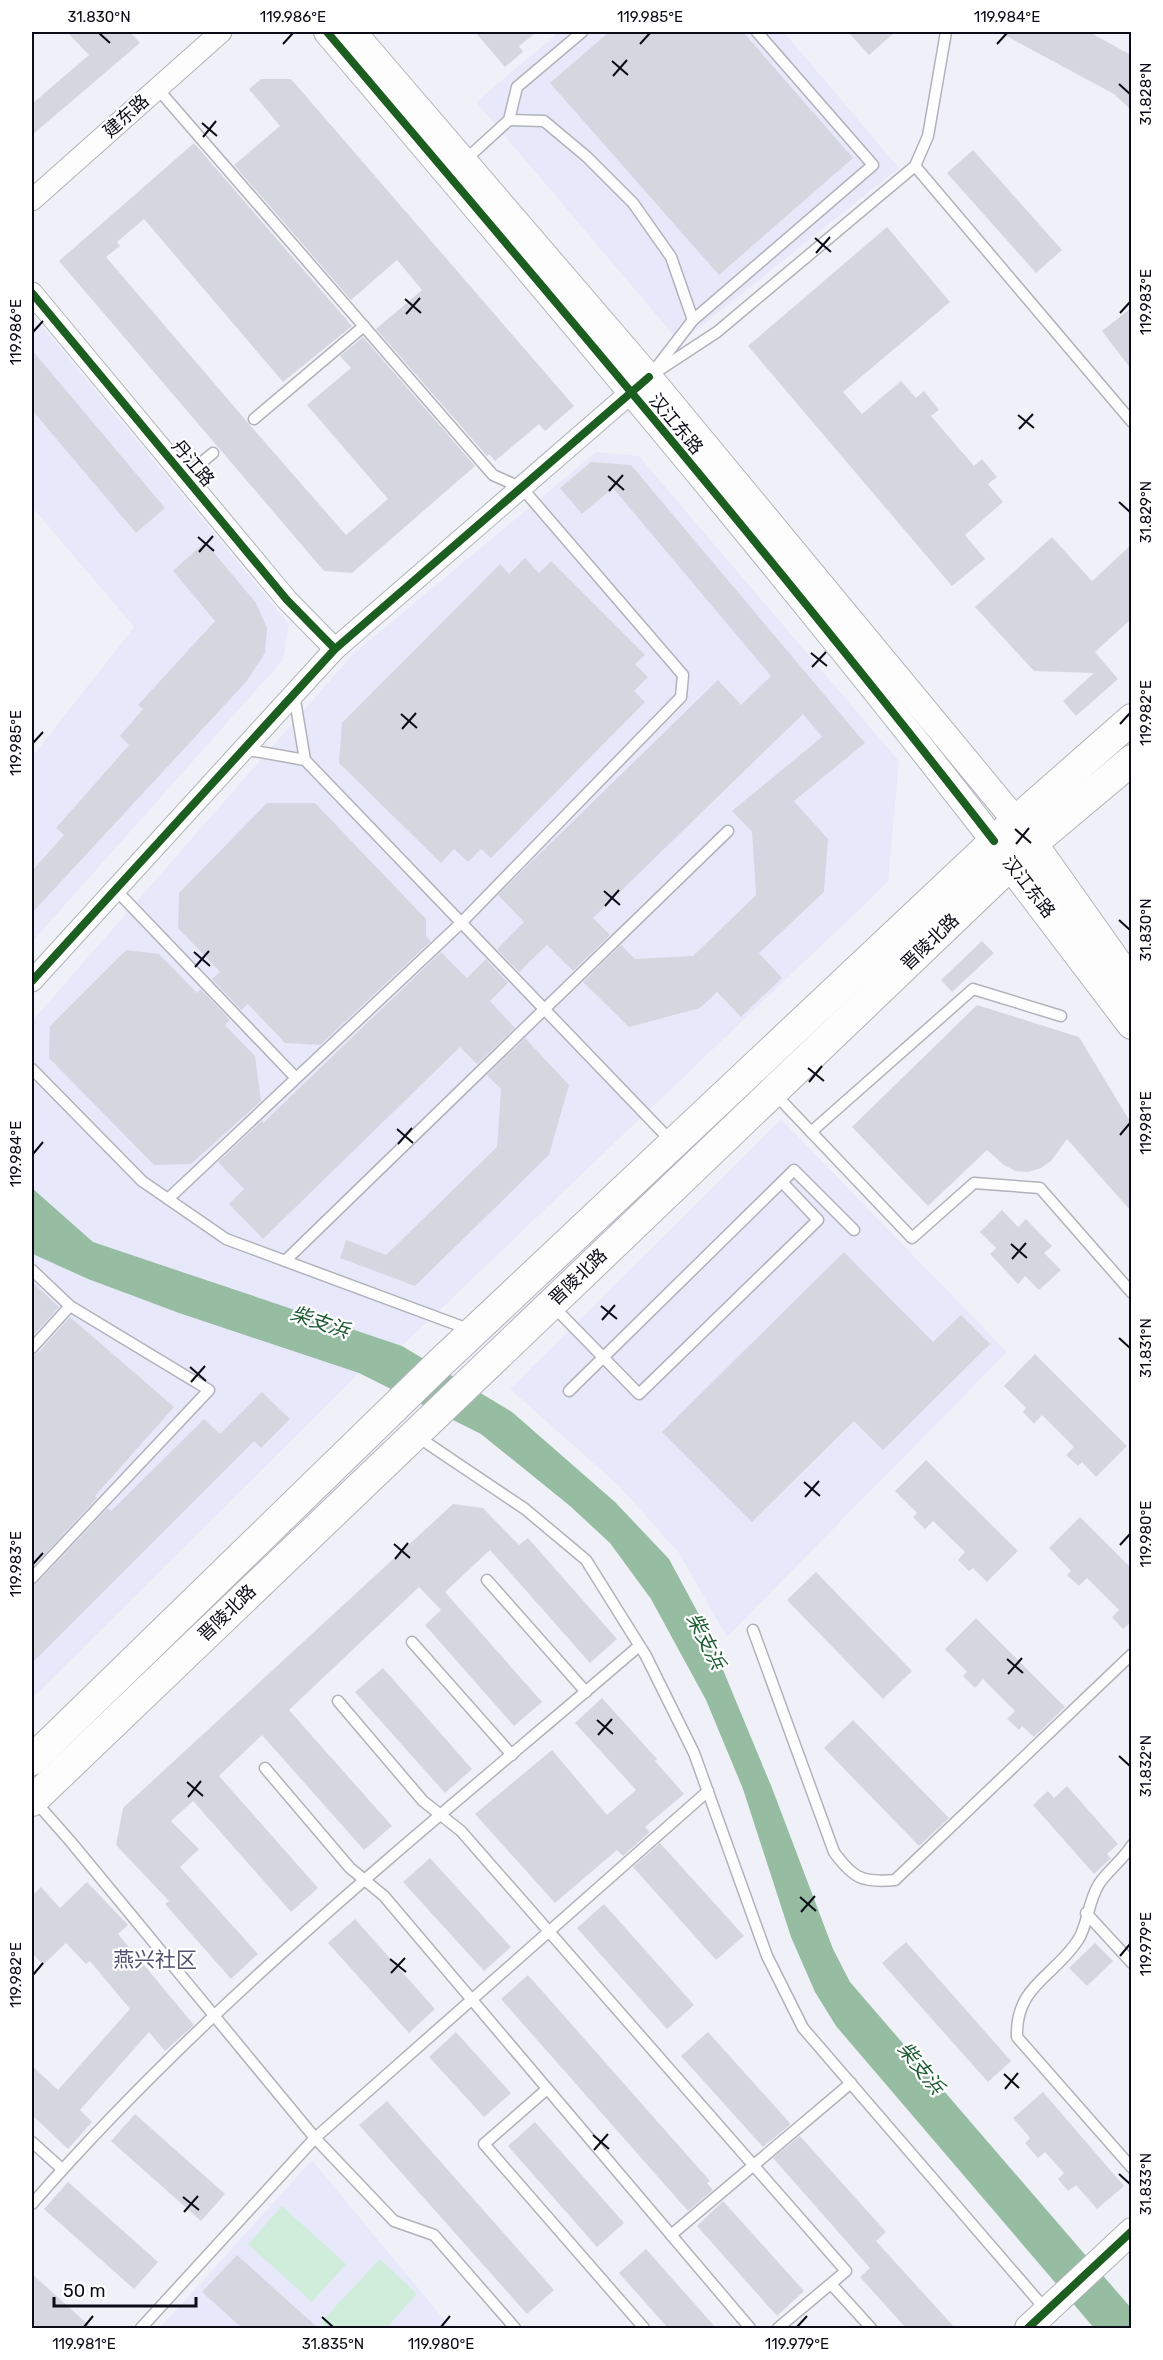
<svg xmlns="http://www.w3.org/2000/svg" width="1163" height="2360" viewBox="0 0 1163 2360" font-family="Rubik,'Noto Sans SC',sans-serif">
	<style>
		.built { fill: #e7e9fa }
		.green { fill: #cfedda }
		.water { fill: #96bca2 }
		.building { fill: #d5d7e0 }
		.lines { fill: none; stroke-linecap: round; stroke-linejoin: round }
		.service-casing { stroke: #b1b2bb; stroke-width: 13 }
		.minor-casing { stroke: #b1b2bb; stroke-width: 23 }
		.tertiary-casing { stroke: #b1b2bb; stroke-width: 28 }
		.secondary-casing { stroke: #b1b2bb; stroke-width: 32 }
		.service { stroke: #fdfdfe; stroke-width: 10 }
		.minor { stroke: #fdfdfe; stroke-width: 21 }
		.tertiary { stroke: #fdfdfe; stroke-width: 26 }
		.secondary { stroke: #fdfdfe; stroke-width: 30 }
		.cycleway-casing { stroke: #fff; stroke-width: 11 }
		.cycleway { stroke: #1b5e20; stroke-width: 8 }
		.ticks { fill: none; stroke: #0b0c17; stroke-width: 2 }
		.labels { text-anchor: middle; stroke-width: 4.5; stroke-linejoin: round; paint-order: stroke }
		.street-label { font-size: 18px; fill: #0b0c17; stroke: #fff }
		.water-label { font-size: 20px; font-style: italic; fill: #1f5c34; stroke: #fff }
		.quarter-label { font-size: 21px; fill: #50526f; stroke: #fff }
		.neatline { fill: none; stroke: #0b0c17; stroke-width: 2 }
		.ticks-label { font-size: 15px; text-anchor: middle; fill: #0b0c17 }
	</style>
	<rect width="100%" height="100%" fill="#f0f1f8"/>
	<g class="built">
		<polygon points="559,32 784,32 899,168 680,343 476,102"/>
		<polygon points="32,314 289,624 283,660 32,942 32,757 134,627 32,507"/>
		<polygon points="596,452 639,456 899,761 888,882 402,1346 93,1242 32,1188 32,1021 353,654"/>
		<polygon points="781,1119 1007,1352 727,1637 679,1553 618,1485 510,1389"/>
		<polygon points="32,1251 88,1279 179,1313 359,1373 32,1699"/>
		<polygon points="312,2160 451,2328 160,2328"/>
	</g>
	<g class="green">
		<polygon points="282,2206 346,2264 312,2302 248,2244"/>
		<polygon points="380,2259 417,2294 386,2328 328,2328 321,2322"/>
	</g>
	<polygon class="water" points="32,1188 93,1242 402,1346 512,1412 615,1502 669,1559 704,1624 772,1788 833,1949 850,1982 1131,2308 1131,2328 1094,2328 836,2026 815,1992 791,1937 743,1789 706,1700 651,1599 610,1543 570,1506 481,1434 359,1373 179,1313 88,1279 35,1255 32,1251"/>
	<g class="building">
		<polygon points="67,32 130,32 140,43 32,135 32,104 89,55"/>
		<polygon points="475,32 537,32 519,46 523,52 505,67"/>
		<polygon points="609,32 743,32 853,158 719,275 550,83"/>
		<polygon points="848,32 895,32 869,55"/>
		<polygon points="999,32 1089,32 1131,55 1131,110 1114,94"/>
		<polygon points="261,79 291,79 574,406 545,431 539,424 495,461 489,454 487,456 376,329 422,290 397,260 351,300 234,165 280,126 249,89"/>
		<polygon points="194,143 352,326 283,382 144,219 117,242 120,246 106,257 249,424 346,535 388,499 307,405 351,368 340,356 363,337 475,466 352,573 324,571 59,261"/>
		<polygon points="973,150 1062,250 1036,273 947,173"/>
		<polygon points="887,227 950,302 843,392 862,414 901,381 916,398 924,391 939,410 931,416 974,466 982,459 997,477 988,484 1003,502 965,535 985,559 952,586 748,346"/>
		<polygon points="1131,308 1131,369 1102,331"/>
		<polygon points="32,350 165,508 136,533 32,410"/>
		<polygon points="591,462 631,465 865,743 794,801 828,839 824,892 759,953 782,978 741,1017 717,992 700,1008 629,1027 583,982 621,945 635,959 693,956 756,895 752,832 732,811 822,737 803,714 593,918 610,935 573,971 547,945 519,972 497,949 524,922 498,895 527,866 718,680 741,705 771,676 613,488 582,514 560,488"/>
		<polygon points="1052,537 1092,581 1131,545 1131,619 1095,652 1118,679 1076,716 1063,701 1094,673 1034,671 975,607"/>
		<polygon points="205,542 256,603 267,628 265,653 246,682 32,913 32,871 64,835 56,828 129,745 120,736 143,709 138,705 215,621 173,571"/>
		<polygon points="525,558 539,573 551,561 645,655 635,664 648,677 634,691 645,702 491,858 481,849 468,862 454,849 441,863 339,763 342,723 500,564 509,574"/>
		<polygon points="267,803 315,803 426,919 426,936 431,941 320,1045 285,1043 248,1004 241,1010 212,979 220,972 178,928 179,893"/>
		<polygon points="982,941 994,953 952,992 941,980"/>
		<polygon points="126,950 159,954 197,993 201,989 230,1020 225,1025 255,1056 261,1101 191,1164 154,1165 49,1058 50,1026"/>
		<polygon points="441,952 467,978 486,959 508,983 490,1001 515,1028 477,1064 460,1047 263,1239 229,1204 244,1189 218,1162 263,1120 263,1123"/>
		<polygon points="977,1005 1079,1037 1131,1123 1131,1211 1067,1139 1051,1161 1041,1168 1028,1172 1016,1171 1004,1165 987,1150 928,1206 852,1127"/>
		<polygon points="525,1038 569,1085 549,1155 415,1286 340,1258 346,1240 386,1255 497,1147 501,1089 487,1075"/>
		<polygon points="1002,1210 1018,1227 1026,1219 1052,1246 1044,1253 1061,1270 1039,1290 1025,1276 1018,1284 990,1254 996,1248 980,1232"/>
		<polygon points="844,1252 933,1342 961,1315 990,1344 883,1450 854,1421 752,1522 662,1432"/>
		<polygon points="32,1282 59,1307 32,1337"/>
		<polygon points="70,1317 174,1407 95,1496 97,1498 32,1568 32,1355 38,1353"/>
		<polygon points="1035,1354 1127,1446 1096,1477 1082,1462 1078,1466 1066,1455 1074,1447 1042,1415 1034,1424 1023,1412 1026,1408 1004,1386"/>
		<polygon points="262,1392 290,1419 261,1448 254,1441 32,1663 32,1585 37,1583 108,1508 111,1511 204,1419 220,1434"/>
		<polygon points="926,1460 1018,1551 987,1582 973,1568 969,1571 958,1560 965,1552 933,1521 925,1529 913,1517 917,1513 895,1491"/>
		<polygon points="453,1504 483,1508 519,1545 528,1538 617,1639 590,1663 490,1550 445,1592 542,1702 514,1726 425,1625 441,1610 419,1587 289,1710 392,1826 364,1850 262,1735 219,1776 318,1888 291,1912 193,1801 171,1821 199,1849 180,1867 258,1954 231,1979 165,1904 169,1901 116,1845 123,1808"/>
		<polygon points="1080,1517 1131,1568 1131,1622 1123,1629 1112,1617 1119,1610 1087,1578 1079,1586 1067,1575 1071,1571 1049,1548"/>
		<polygon points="816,1572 912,1671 883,1699 787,1600"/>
		<polygon points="976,1618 1065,1707 1034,1737 1022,1726 1019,1730 1007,1719 1015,1711 983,1679 975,1688 963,1676 967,1672 945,1649"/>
		<polygon points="383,1668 472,1769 445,1793 355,1692"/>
		<polygon points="602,1698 657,1759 655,1761 684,1794 645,1827 650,1832 623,1856 617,1850 555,1903 475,1814 552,1750 607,1815 636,1790 575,1723"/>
		<polygon points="853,1720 949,1818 919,1846 824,1748"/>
		<polygon points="1067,1786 1118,1844 1107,1854 1111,1858 1094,1874 1033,1805 1048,1791 1054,1798"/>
		<polygon points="660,1843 744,1936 716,1960 633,1867"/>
		<polygon points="430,1858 511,1947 484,1971 403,1882"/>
		<polygon points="87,1882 128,1925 118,1934 194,2025 165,2051 149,2032 80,2110 92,2122 68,2149 32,2115 32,2066 58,2090 130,2009 90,1961 86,1964 66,1943 43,1965 32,1953 32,1896 41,1887 60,1908"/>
		<polygon points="604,1904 694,2005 667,2029 577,1928"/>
		<polygon points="355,1919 435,2009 409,2033 328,1943"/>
		<polygon points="906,1942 1011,2061 988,2082 882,1963"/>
		<polygon points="1095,1943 1113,1961 1087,1986 1069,1968"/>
		<polygon points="528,1975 710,2181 707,2183 713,2190 688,2211 501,1999"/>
		<polygon points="456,2032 511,2093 484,2117 429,2057"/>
		<polygon points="708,2032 789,2122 790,2125 763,2147 681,2056"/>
		<polygon points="1043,2092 1124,2186 1097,2209 1076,2185 1068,2191 1058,2179 1064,2173 1045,2152 1038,2158 1025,2143 1030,2138 1013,2118"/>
		<polygon points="387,2101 554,2290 527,2314 359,2125"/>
		<polygon points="135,2114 225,2194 201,2221 111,2141"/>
		<polygon points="535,2122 624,2223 597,2247 508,2146"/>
		<polygon points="800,2136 886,2232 876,2241 955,2328 906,2328 860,2277 870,2268 773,2158"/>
		<polygon points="68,2182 158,2262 134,2289 44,2209"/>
		<polygon points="723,2201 804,2291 777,2316 697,2226"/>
		<polygon points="646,2249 716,2328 668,2328 619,2273"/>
		<polygon points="237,2255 318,2328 242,2328 202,2292"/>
		<polygon points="32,2274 92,2328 38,2328 32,2323"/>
	</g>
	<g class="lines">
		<defs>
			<g id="service">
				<polyline points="157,88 493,475 522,488 683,675 681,697 461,923 168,1199"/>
				<polyline points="509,120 544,121 587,157 633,203 671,257 693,320"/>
				<polyline points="464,161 509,120 517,87 582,32"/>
				<polyline points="915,166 1132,422"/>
				<polyline points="656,372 717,332 915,166 928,136 946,32"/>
				<polyline points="649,377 693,320 873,165 757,32"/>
				<polyline points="254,419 364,326"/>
				<polyline points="184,477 213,453"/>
				<polyline points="294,694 305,760 672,1142"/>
				<polyline points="243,749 305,760"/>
				<polyline points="115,889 296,1078"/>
				<polyline points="32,1069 142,1181 226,1239 471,1330"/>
				<polyline points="775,1094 912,1238 974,1183 1040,1188 1132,1293"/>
				<polyline points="811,1132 973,989 1061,1016"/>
				<polyline points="285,1261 728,831"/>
				<polyline points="32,1270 70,1306 209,1390 32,1578"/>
				<polyline points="553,1306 639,1394 818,1220 782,1182"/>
				<polyline points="32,1348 70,1306"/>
				<polyline points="569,1391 794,1170 854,1230"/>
				<polyline points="418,1437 525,1509 586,1560 646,1656 694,1753 767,1956 803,2028 1047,2311"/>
				<polyline points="487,1580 586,1692"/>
				<path d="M753 1630 834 1852C853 1878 862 1883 895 1880L1132 1654"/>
				<polyline points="412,1642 512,1755"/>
				<polyline points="338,1701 423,1801 461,1831 846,2271 778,2328"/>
				<polyline points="265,1768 350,1868 384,1896 750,2328"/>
				<polyline points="34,1800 71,1842 315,2138 394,2221 434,2235 515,2328"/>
				<path d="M1132 1845C1123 1860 1108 1870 1099 1884 1088 1901 1088 1925 1078 1940 1054 1977 1015 1986 1017 2037L1132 2168"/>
				<polyline points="1086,1913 1132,1963"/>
				<polyline points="547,2089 484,2144 644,2328"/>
				<polyline points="32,2142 62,2169"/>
				<path d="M32 2204C212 1997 431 1825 639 1646"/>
				<polyline points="671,2235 851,2083"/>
				<polyline points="831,2284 871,2328"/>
				<polyline points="141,2328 315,2138 708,1791"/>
			</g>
			<g id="minor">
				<polyline points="32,200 221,32"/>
				<polyline points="32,293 287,600 335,649"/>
				<polyline points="32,981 335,649 643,382"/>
			</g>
			<g id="tertiary">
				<path d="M327 32C553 298 780 565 994 841"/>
				<polyline points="353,32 649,377 1016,821"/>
				<polyline points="1028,2328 1132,2231"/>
			</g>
			<g id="secondary">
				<polyline points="1021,828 1132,985"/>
				<polyline points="999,849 1132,1024"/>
				<polyline points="32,1760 438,1365 1016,821 1132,719"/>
				<polyline points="32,1801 1033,843 1132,760"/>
			</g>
		</defs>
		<use href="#service" class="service-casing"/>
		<use href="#minor" class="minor-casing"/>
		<use href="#tertiary" class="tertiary-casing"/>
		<use href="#secondary" class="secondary-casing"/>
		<use href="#service" class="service"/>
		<use href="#minor" class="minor"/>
		<use href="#tertiary" class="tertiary"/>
		<use href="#secondary" class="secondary"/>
		<defs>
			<g id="cycleway">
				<path d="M327 32C553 298 780 565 994 841"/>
				<polyline points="32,293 287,600 335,649"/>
				<polyline points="32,981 335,649 649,377"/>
				<polyline points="1028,2328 1132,2231"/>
			</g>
		</defs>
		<use href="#cycleway" class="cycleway-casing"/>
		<use href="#cycleway" class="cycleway"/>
	</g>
	<path class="ticks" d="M99 33 110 43M283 44 293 33M640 44 650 33M997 44 1007 33M612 61 628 75M613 76 627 60M1119 84 1130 94M202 123 217 136M203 137 216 121M815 238 831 252M816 253 830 237M405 299 421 313M1120 313 1130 302M406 314 420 298M33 332 43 321M1018 415 1034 428M1019 429 1033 414M608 476 624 490M609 491 623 475M1119 502 1130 512M198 537 214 551M199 552 213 536M811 653 827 666M812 667 826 652M401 714 417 728M1120 724 1130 713M402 729 416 713M33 743 43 732M1015 829 1031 843M1016 844 1029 828M604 891 620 905M605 906 619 890M1119 920 1130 930M194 952 210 966M195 967 209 951M808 1068 824 1081M809 1082 822 1066M397 1129 413 1143M1120 1135 1130 1123M398 1144 412 1128M33 1154 43 1142M1011 1244 1027 1258M1012 1259 1026 1243M601 1306 617 1319M602 1320 615 1305M1119 1338 1130 1348M190 1367 206 1381M191 1382 205 1366M804 1482 820 1496M805 1497 819 1481M394 1544 410 1558M1120 1545 1130 1534M395 1559 408 1543M33 1564 43 1553M1007 1659 1023 1673M1008 1674 1022 1658M597 1720 613 1734M598 1735 612 1719M1119 1756 1130 1766M187 1782 203 1796M188 1797 201 1781M800 1897 816 1911M801 1912 815 1896M1120 1956 1130 1944M390 1959 406 1972M391 1973 405 1958M33 1975 43 1963M1004 2074 1019 2088M1005 2089 1018 2073M593 2135 609 2149M594 2150 608 2134M1119 2174 1130 2184M183 2197 199 2210M184 2212 198 2196M322 2317 333 2327M84 2327 93 2316M441 2327 450 2316M797 2327 807 2316"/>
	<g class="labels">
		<g class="street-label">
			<text transform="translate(126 116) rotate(-42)" y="6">建东路</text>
			<text transform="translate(676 424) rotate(50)" y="6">汉江东路</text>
			<text transform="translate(193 463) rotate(50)" y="6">丹江路</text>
			<text transform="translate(1029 887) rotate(52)" y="6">汉江东路</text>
			<text transform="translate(930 942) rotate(-44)" y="6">晋陵北路</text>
			<text transform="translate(578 1277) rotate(-44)" y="6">晋陵北路</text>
			<text transform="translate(227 1613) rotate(-44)" y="6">晋陵北路</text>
		</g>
		<g class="water-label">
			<text transform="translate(320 1322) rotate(19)" y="7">柴支浜</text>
			<text transform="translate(706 1641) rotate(63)" y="7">柴支浜</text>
			<text transform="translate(921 2068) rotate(51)" y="7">柴支浜</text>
		</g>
		<g class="quarter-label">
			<text x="155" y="1967">燕兴社区</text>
		</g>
	</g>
	<rect width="1163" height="2360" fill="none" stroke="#ffffff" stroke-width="66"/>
	<path d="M54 2297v9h142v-9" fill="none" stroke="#0b0c17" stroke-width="3"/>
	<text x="63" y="2297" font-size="18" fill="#0b0c17" stroke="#ffffff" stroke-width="4.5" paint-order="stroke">50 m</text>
	<rect x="33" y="33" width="1097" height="2294" class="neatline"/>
	<g class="ticks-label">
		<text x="99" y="22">31.830°N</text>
		<text x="293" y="22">119.986°E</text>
		<text x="650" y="22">119.985°E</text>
		<text x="1007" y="22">119.984°E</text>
		<text transform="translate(1146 94) rotate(-90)" y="5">31.828°N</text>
		<text transform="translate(1146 302) rotate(-90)" y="5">119.983°E</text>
		<text transform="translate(16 332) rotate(-90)" y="5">119.986°E</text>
		<text transform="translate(1146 512) rotate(-90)" y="5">31.829°N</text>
		<text transform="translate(1146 713) rotate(-90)" y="5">119.982°E</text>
		<text transform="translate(16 743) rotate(-90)" y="5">119.985°E</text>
		<text transform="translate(1146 930) rotate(-90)" y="5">31.830°N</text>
		<text transform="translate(1146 1123) rotate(-90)" y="5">119.981°E</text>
		<text transform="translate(16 1154) rotate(-90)" y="5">119.984°E</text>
		<text transform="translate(1146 1348) rotate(-90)" y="5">31.831°N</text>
		<text transform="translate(1146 1534) rotate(-90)" y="5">119.980°E</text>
		<text transform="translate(16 1564) rotate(-90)" y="5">119.983°E</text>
		<text transform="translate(1146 1766) rotate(-90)" y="5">31.832°N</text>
		<text transform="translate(1146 1944) rotate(-90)" y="5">119.979°E</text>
		<text transform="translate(16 1975) rotate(-90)" y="5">119.982°E</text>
		<text transform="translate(1146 2184) rotate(-90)" y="5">31.833°N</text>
		<text x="84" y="2349">119.981°E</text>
		<text x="333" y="2349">31.835°N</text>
		<text x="441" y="2349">119.980°E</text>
		<text x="797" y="2349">119.979°E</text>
	</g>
</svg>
